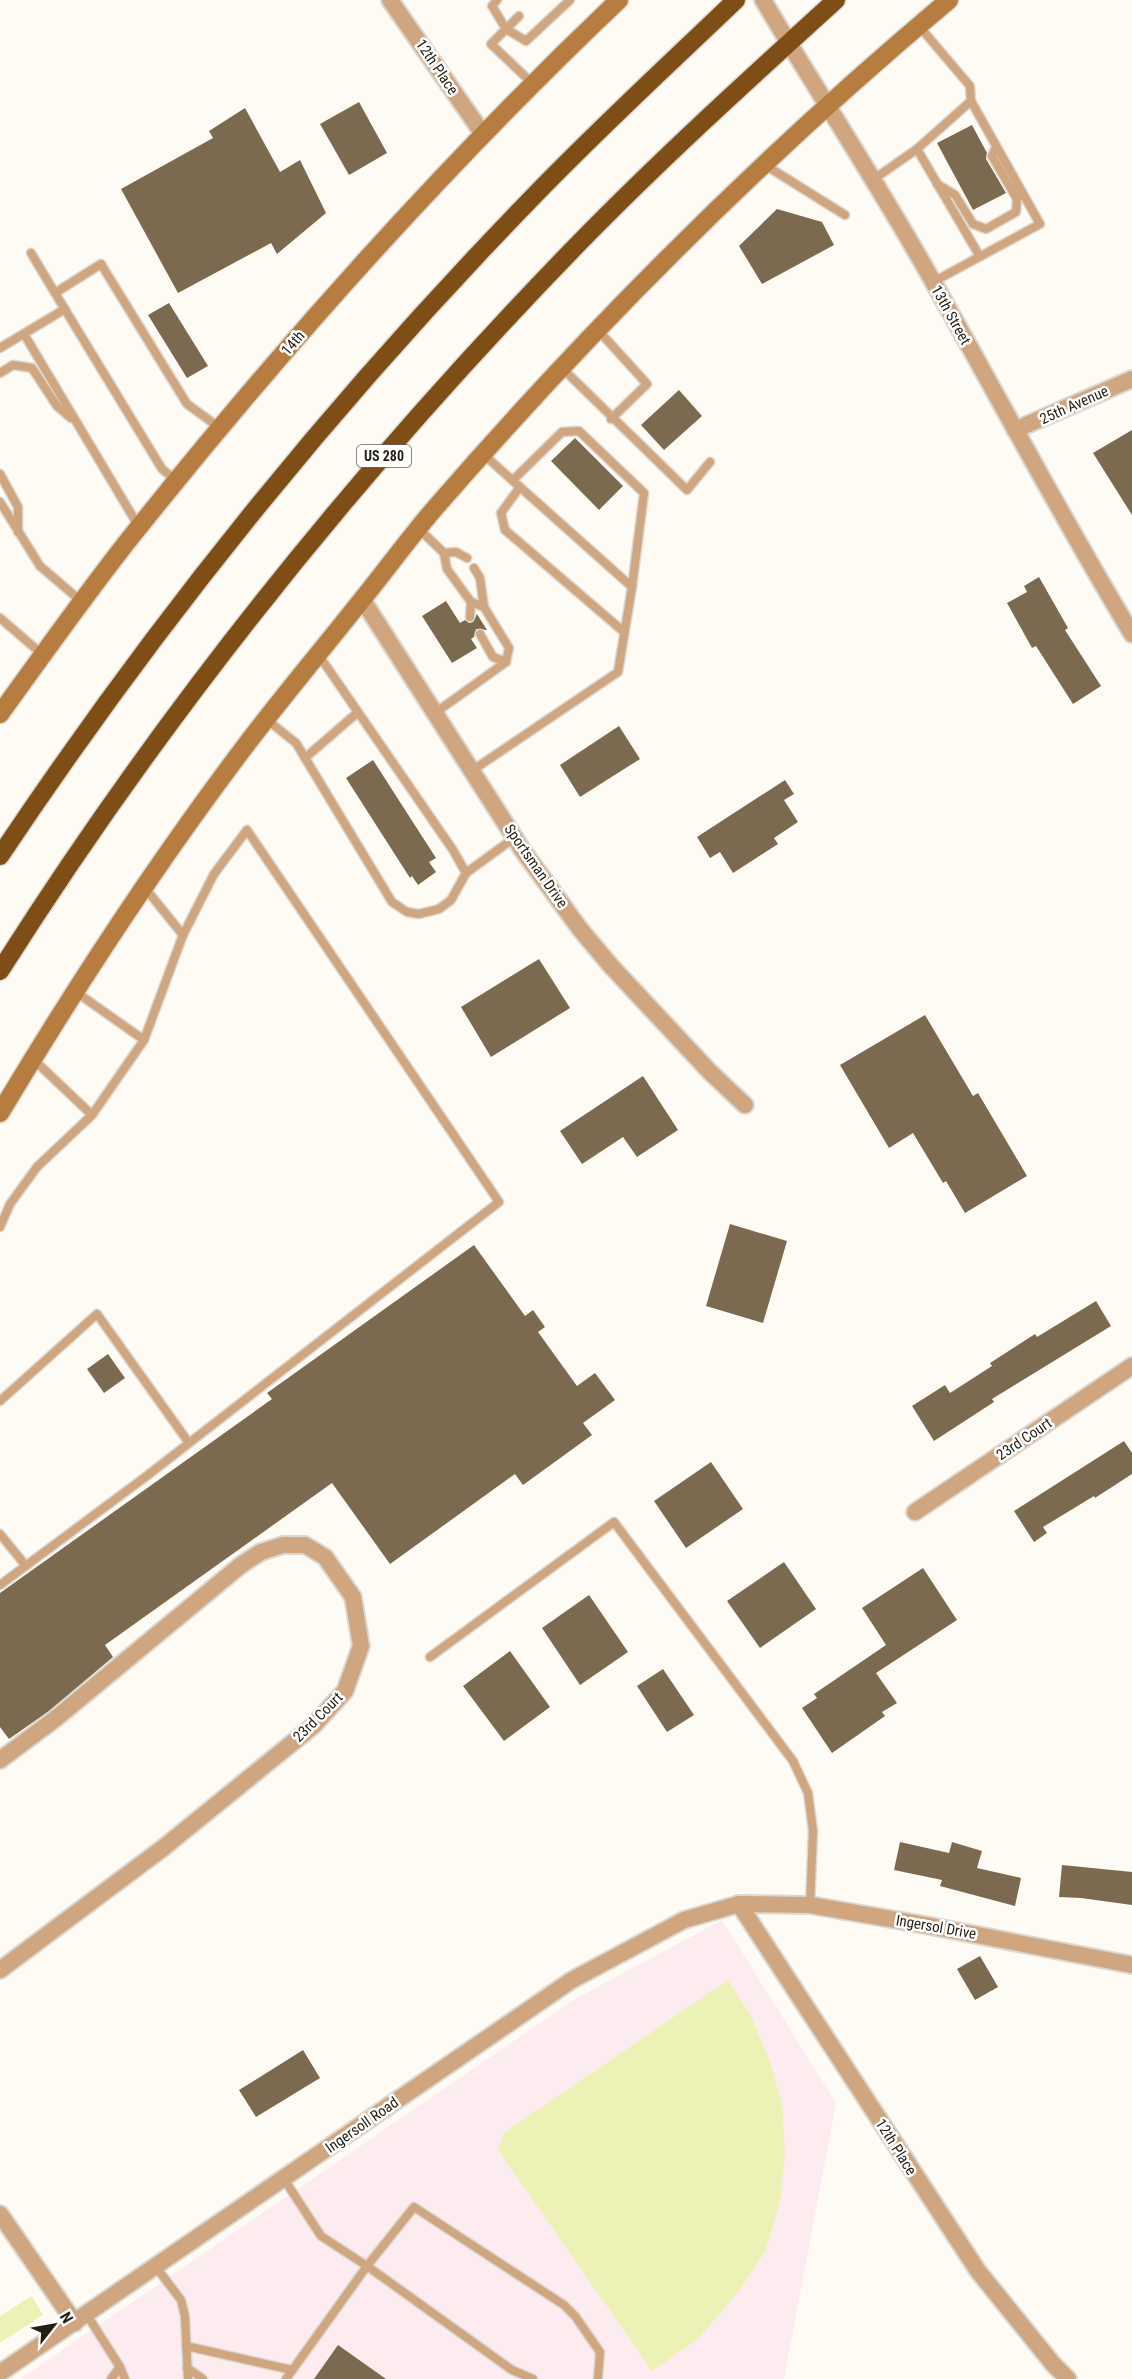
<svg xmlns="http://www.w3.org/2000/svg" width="1132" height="2379" viewBox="0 0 1132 2379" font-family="'Roboto Condensed',sans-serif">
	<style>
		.education { fill: #fdecef }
		.green { fill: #ecf2b6 }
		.building { fill: #7b6a50 }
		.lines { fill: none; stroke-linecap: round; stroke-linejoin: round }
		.lane-casing { stroke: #dbd8d1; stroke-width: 11 }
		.street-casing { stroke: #dbd8d1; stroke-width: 20 }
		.secondary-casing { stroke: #dbd8d1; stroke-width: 21 }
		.highway-casing { stroke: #dbd8d1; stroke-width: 21 }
		.lane { stroke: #cfa680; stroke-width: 8 }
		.street { stroke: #cfa680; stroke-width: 16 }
		.secondary { stroke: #b77c3f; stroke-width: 18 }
		.highway { stroke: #7e4e16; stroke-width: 18 }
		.labels { text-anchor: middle; stroke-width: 5; stroke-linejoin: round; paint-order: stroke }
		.shield { fill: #fff; stroke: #66625a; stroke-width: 1.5 }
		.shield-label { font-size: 14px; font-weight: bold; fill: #241e13 }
		.street-label { font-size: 15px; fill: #241e13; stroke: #fff }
	</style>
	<rect width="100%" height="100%" fill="#fefbf5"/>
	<polygon class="education" points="722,1920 836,2103 784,2379 20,2379 575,1999"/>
	<g class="green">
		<polygon points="728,1980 750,2014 770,2061 782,2104 785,2154 780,2202 765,2252 739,2291 699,2338 652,2371 498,2150 504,2133"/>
		<polygon points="32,2296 43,2315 0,2343 0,2316"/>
	</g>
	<g class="building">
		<polygon points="359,102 387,153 349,175 320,124"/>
		<polygon points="245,108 280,172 300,160 326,213 277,254 271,243 178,293 121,189 213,138 209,131"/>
		<polygon points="972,125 987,153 986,159 1006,193 973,210 937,143"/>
		<polygon points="777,209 822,222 834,245 762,284 739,246"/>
		<polygon points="169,303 208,366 187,378 148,315"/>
		<polygon points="679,390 702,416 664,450 641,425"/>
		<polygon points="1132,430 1132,515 1093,453"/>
		<polygon points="575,438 623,486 599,510 551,461"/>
		<polygon points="1039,577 1068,628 1065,630 1101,686 1073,704 1036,646 1032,648 1007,603 1027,592 1024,586"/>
		<polygon points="446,601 460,623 465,620 469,623 473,622 477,614 487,630 476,629 474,637 471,639 477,648 452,663 422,616"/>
		<polygon points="619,726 640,759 580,797 560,765"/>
		<polygon points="373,760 436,858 429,862 436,872 418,885 412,876 410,878 346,778"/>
		<polygon points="785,780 794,794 784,800 798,822 774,838 778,844 733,873 720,852 710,858 697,837"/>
		<polygon points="539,959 570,1008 491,1057 461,1007"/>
		<polygon points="925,1015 973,1096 978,1093 1027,1176 965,1213 946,1181 943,1183 913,1133 889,1148 840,1065"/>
		<polygon points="643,1076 678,1130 637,1157 623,1137 582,1164 560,1131"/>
		<polygon points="730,1224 787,1241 763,1323 706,1306"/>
		<polygon points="474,1245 525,1316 533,1310 545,1327 538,1332 577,1386 595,1373 615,1400 583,1423 592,1435 523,1485 515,1474 390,1564 332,1483 105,1645 113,1657 49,1711 9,1739 0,1727 0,1593 272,1399 267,1393"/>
		<polygon points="1096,1301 1111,1326 992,1399 994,1402 934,1441 912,1406 945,1385 950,1393 992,1366 990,1363 1035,1334 1037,1337"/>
		<polygon points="108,1354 125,1378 104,1393 87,1369"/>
		<polygon points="1124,1441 1132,1453 1132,1474 1095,1498 1094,1496 1043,1527 1047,1533 1034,1542 1014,1511"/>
		<polygon points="711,1462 743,1509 686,1548 654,1501"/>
		<polygon points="784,1562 816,1609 760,1648 727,1601"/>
		<polygon points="923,1568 957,1620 876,1673 897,1703 882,1712 885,1716 832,1753 802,1708 817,1698 814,1694 886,1645 862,1608"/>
		<polygon points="589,1595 628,1652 580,1685 542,1628"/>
		<polygon points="510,1651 550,1707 504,1741 463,1686"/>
		<polygon points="663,1669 694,1715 667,1732 637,1686"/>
		<polygon points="900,1842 949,1853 952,1842 982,1851 977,1868 1021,1878 1015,1906 940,1886 942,1880 894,1870"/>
		<polygon points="1062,1865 1132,1872 1132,1905 1081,1898 1059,1897"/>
		<polygon points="980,1956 998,1987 975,2000 957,1969"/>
		<polygon points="303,2050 320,2078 256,2117 239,2090"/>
		<polygon points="338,2345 386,2379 314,2379"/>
	</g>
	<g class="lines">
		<defs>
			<g id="lane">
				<polyline points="497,0 492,6 506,29 526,41 570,0"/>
				<polyline points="519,16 491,44 532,83"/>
				<polyline points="919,26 970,86 971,101 1040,224 933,282"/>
				<polyline points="917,149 979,255"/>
				<polyline points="765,165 845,215"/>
				<polyline points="874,179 917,149 971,101"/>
				<polyline points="937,184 955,195 973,224 986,229 1016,212 1017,199 992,156 996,147"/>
				<polyline points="31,253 55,293"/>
				<polyline points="598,330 647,384 611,419"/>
				<polyline points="24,334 139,527"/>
				<polyline points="0,348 65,309"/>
				<polyline points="562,368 687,490 710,462"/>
				<polyline points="0,373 13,365 32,368 57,406 71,418"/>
				<polyline points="0,474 18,507 18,532"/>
				<polyline points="513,480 562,432 579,431 644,493 632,587"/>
				<polyline points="177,481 162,469 55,293 101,264 187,404 220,428"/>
				<polyline points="520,487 501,513 505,530 624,632"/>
				<polyline points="0,502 40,566 82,602"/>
				<polyline points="419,529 444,553 447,569 471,602 484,607 509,648 506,662"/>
				<polyline points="444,553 456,552 467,558"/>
				<polyline points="474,568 480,578 484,607"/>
				<polyline points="470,617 471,602"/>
				<polyline points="0,618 43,655"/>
				<polyline points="435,713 506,662 493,657 480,634"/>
				<polyline points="266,719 296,743 392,902 407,912 419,914 439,909 451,900 466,873 453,850 318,654"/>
				<polyline points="305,758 357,713"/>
				<polyline points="473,770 618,672 632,587 483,454"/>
				<polyline points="466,873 514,838"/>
				<polyline points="76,992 144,1040"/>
				<polyline points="33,1059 92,1115"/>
				<polyline points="0,1227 10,1204 37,1167 92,1115 144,1040 183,935"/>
				<polyline points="0,1401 97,1314 189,1443"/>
				<polyline points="0,1534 26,1566"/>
				<polyline points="0,1585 148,1475 499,1202 247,830 214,874 183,935 145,888"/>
				<polyline points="430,1657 614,1522 793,1761 808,1793 813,1831 810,1905"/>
				<polyline points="284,2179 321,2236 367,2266 512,2370 533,2379"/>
				<polyline points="156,2267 181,2300 185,2316 188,2379"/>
				<polyline points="87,2315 120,2367"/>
				<polyline points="186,2346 292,2370"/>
				<polyline points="187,2368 203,2379"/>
				<polyline points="111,2379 120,2367 125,2379"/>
				<polyline points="286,2379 367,2266 414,2207 564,2305 575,2316 600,2352 598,2379"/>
			</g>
			<g id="street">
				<polyline points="390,0 483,134"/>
				<path d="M763 0C817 91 875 179 927 271 996 392 1060 515 1132 634"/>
				<polyline points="1015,430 1132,379"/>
				<polyline points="362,599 523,851 580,929 611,966 710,1072 745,1105"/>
				<polyline points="915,1512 1132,1366"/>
				<polyline points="0,1760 55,1719 241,1565 261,1552 283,1545 305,1545 325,1557 353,1597 361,1646 345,1691 313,1726 163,1848 0,1970"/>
				<polyline points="739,1904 978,2271 1053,2364 1068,2379"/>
				<polyline points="0,2214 75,2323"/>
				<polyline points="0,2373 572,1980 684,1920 739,1904 810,1905 925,1925 1132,1965"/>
			</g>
			<g id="secondary">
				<path d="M0 714C42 656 83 598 127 542 279 351 442 168 619 0"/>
				<path d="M0 1113C75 988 158 861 246 745 280 700 317 656 352 612 380 578 406 542 435 508 593 326 764 155 949 0"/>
			</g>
			<g id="highway">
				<path d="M0 856C157 621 331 405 528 202 595 132 666 67 736 0"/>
				<path d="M0 971C166 709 362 466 578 244 661 159 748 80 836 0"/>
			</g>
		</defs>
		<use href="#lane" class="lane-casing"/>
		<use href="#street" class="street-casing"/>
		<use href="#secondary" class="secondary-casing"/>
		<use href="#highway" class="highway-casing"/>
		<use href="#lane" class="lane"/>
		<use href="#street" class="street"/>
		<use href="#secondary" class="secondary"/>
		<use href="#highway" class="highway"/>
	</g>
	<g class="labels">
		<rect class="shield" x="357" y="445" width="54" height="22" rx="4.5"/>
		<g class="shield-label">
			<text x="384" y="461">US 280</text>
		</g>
		<g class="street-label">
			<text transform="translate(437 67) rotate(56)" y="5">12th Place</text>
			<text transform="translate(951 315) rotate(61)" y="5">13th Street</text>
			<text transform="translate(293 343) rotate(-49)" y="5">14th</text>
			<text transform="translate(1074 405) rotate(-24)" y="5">25th Avenue</text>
			<text transform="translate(536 866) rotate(55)" y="5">Sportsman Drive</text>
			<text transform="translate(1024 1439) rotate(-34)" y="5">23rd Court</text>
			<text transform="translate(318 1717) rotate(-45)" y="5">23rd Court</text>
			<text transform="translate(936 1927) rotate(10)" y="5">Ingersol Drive</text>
			<text transform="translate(362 2125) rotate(-35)" y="5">Ingersoll Road</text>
			<text transform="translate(896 2147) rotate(58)" y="5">12th Place</text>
		</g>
	</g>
	<g transform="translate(54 2325) rotate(59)" stroke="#ffffff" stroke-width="4.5" paint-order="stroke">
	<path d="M0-4.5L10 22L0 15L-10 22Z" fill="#241e13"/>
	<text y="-9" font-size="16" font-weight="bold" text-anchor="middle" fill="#241e13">N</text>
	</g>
</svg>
